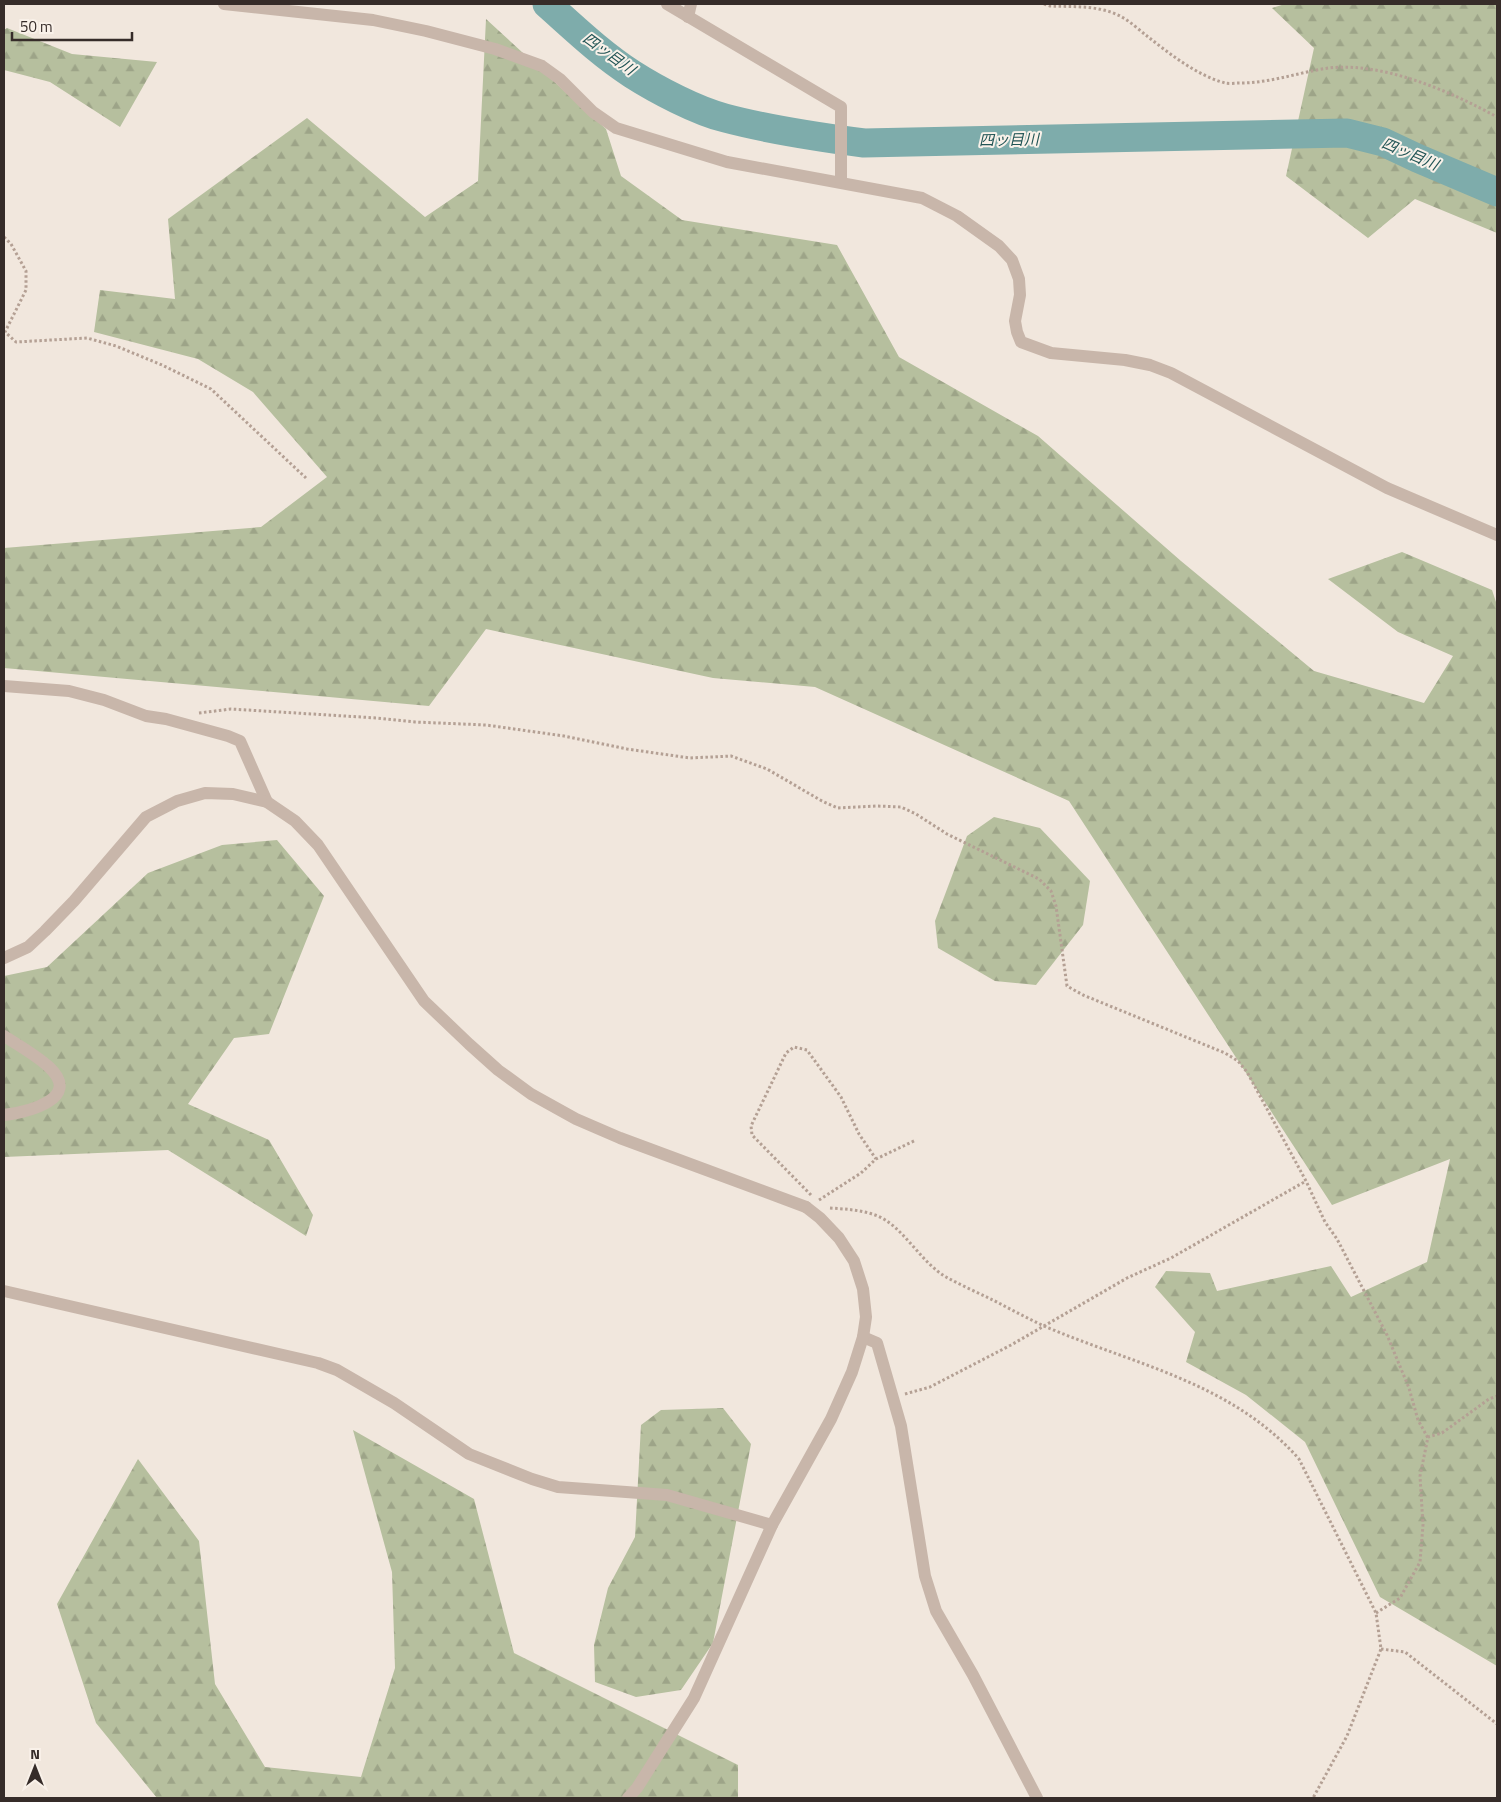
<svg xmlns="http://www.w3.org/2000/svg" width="1501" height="1802" viewBox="0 0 1501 1802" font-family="'Titillium Web','Noto Sans JP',sans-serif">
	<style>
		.forest { fill: url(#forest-firs) }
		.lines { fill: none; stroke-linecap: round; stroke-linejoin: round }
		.river { stroke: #7eacab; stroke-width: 29 }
		.path { stroke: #b4a094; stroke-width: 3; stroke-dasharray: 2.5 2.5; stroke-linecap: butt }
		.minor { stroke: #c8b6aa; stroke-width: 12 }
		.tertiary { stroke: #c8b6aa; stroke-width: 12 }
		.labels { text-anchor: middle; stroke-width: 4; stroke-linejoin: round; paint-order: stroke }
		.water-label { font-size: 15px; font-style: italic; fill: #215455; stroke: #f9f1e9 }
	</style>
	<defs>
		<pattern id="forest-firs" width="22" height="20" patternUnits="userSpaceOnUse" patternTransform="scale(1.25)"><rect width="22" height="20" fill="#b6bf9e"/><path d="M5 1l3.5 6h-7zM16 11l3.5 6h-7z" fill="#9da488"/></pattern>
	</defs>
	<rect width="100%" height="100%" fill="#f1e7dd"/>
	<g class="forest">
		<polygon points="1285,4 1497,4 1497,233 1415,199 1368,238 1286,176 1314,48 1272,8"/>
		<polygon points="486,19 606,129 621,176 682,220 837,245 899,357 1038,436 1181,561 1314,671 1424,703 1453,656 1398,632 1328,579 1402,552 1492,590 1497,605 1497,1666 1380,1597 1305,1442 1246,1395 1186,1362 1195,1332 1155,1287 1166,1271 1210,1273 1217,1291 1331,1266 1351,1297 1427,1262 1450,1159 1332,1205 1069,801 815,687 713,678 486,629 429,706 4,668 4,548 261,527 327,477 253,392 198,359 94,332 100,290 175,299 168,219 307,118 425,217 478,181"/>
		<polygon points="7,28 72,54 157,62 120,127 50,82 4,70 4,30"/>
		<polygon points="994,817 1040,828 1090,881 1083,925 1036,985 995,981 938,948 935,921 967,836"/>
		<polygon points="277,840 324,896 269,1034 234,1038 188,1104 269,1140 313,1215 306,1236 168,1150 4,1157 4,976 47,967 148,873 222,845"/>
		<polygon points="723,1408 751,1444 713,1643 681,1690 636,1697 595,1682 594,1645 608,1588 635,1537 641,1425 661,1410"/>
		<polygon points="353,1430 474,1499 514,1653 738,1765 738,1798 157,1798 96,1723 57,1604 138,1459 199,1541 215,1684 265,1767 361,1777 395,1668 392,1572"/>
	</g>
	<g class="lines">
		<path class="river" d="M547 4C574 28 601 54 632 74 657 90 697 111 725 118 770 130 818 137 864 143L1347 133 1383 142 1417 158 1497 192"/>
		<g class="path">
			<path d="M1044 4 1050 6C1073 7 1099 5 1120 16 1130 21 1139 30 1147 36 1170 54 1196 75 1225 83 1229 84 1235 83 1240 83 1268 83 1294 74 1322 69 1377 59 1450 91 1497 117"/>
			<polyline points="4,237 11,244 26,271 26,290 5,332 16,342 87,338 116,346 162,365 211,389 306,478"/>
			<polyline points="199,713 231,709 377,718 415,722 486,725 564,736 627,749 690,758 731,756 767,769 822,801 838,808 877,806 901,807 916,814 947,834 1039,879 1051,891 1056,906 1067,986 1083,995 1225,1053 1238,1061 1247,1072 1306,1181 1325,1222 1337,1239 1387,1335 1409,1388 1418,1420 1428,1438"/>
			<polyline points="811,1195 752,1135 751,1126 786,1053 794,1047 807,1050 841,1097 859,1134 876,1159"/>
			<polyline points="819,1200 861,1173 876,1159 916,1140"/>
			<path d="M830 1208C846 1209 861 1210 875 1215 902 1224 920 1262 946 1277 961 1285 978 1293 993 1300 1010 1309 1027 1318 1044 1326 1135 1365 1231 1382 1299 1459L1376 1613 1381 1649 1347 1736 1313 1798"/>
			<polyline points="905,1394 930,1387 1011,1345 1127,1278 1171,1258 1306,1181"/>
			<polyline points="1376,1613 1400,1598 1420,1562 1423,1525 1420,1476 1428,1437 1442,1433 1489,1399 1497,1396"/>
			<polyline points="1381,1649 1405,1652 1497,1724"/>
		</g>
		<g class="minor">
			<polyline points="224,4 373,20 426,31 495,49 542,66 560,79 593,112 616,128 727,162 922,198 957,216 999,246 1012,260 1019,279 1020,295 1015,321 1017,332 1021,342 1051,353 1125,360 1150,365 1171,373 1387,488 1497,535"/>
			<polyline points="667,4 841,107 841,182"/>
			<polyline points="688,17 691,4"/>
			<polyline points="4,686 69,691 104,700 146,716 166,719 228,736 240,741 267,802"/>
			<path d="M4 1036C18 1045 36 1055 49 1067 83 1099 27 1112 4 1115"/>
			<polyline points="4,1291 318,1363 337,1370 394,1403 469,1454 532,1479 558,1487 667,1495 772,1525"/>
			<polyline points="863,1337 877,1343 901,1426 925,1576 936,1611 973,1675 1037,1798"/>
			<polyline points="628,1798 637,1788 694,1698 772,1525 831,1419 852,1372 863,1337 866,1317 863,1289 854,1261 839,1238 820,1218 806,1207"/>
		</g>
		<polyline class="tertiary" points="4,958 28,947 45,931 74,901 146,817 177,801 205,793 233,794 267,802 295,821 318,845 424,1001 469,1044 498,1070 531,1094 576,1119 620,1138 806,1207"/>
	</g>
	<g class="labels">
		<g class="water-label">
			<text transform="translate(609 54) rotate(36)" y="5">四ッ目川</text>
			<text transform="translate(1009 140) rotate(-1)" y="5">四ッ目川</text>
			<text transform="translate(1410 154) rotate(23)" y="5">四ッ目川</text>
		</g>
	</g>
	<rect width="1501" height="1802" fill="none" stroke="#362c29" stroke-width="10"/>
	<g transform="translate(35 1767)" stroke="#f9f1e9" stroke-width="4" paint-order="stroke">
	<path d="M0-4L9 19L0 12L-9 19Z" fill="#362c29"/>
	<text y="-8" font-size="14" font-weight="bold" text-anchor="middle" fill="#362c29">N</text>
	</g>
	<path d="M12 32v8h120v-8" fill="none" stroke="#362c29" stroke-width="2.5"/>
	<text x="20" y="32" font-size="15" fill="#362c29" stroke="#f9f1e9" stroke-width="4" paint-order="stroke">50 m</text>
</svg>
